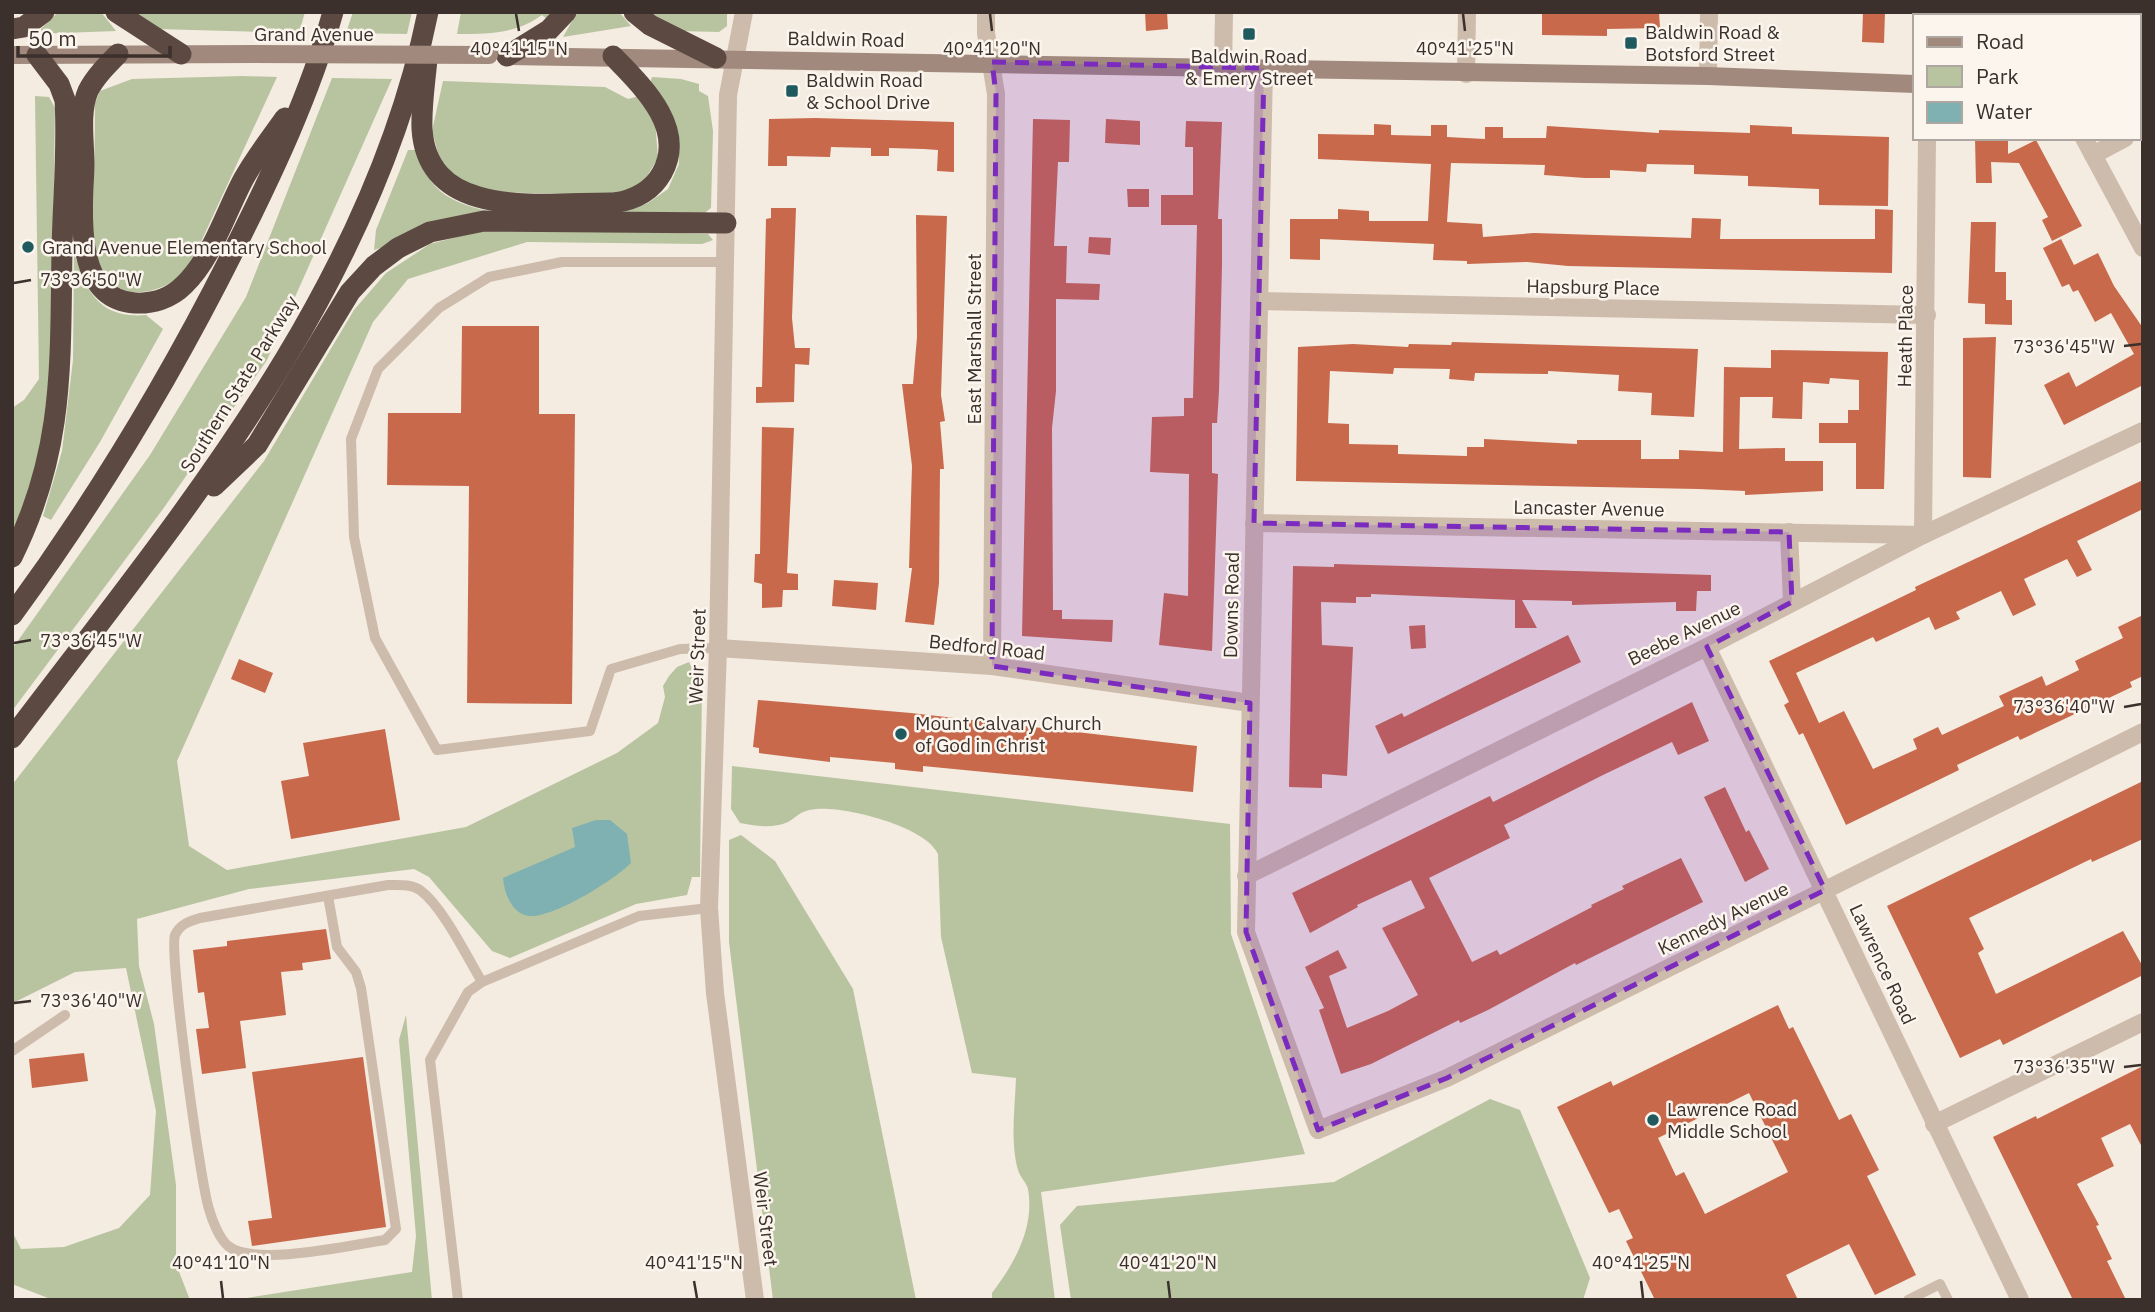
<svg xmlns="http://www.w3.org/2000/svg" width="2155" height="1312" viewBox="0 0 2155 1312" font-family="'IBM Plex Sans',sans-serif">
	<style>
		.green { fill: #b8c4a0 }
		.water { fill: #7fb0b2 }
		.building { fill: #c8694b; fill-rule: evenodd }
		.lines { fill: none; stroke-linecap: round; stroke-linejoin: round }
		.lane { stroke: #cdbbac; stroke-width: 10 }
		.street { stroke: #cdbbac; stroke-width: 18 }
		.secondary { stroke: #a18a7d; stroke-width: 18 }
		.highway { stroke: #5c4a42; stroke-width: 21 }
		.secondary-bridge { stroke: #a18a7d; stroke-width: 18 }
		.marked { fill: #7b2cbf; fill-opacity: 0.2; stroke: #7b2cbf; stroke-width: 5; stroke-dasharray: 14 9; stroke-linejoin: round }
		.ticks { fill: none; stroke: #3b302b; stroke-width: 2.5 }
		.poi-dot { fill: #1f5a5e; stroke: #fbf5ee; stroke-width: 2.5 }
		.labels { text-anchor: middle; stroke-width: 5; stroke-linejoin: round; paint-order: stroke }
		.poi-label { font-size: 19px; fill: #3b302b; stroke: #fbf5ee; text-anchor: start }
		.street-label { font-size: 19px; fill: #3b302b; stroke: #fbf5ee }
		.ticks-label { font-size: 18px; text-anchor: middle; fill: #3b302b; stroke: #fbf5ee; stroke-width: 5; stroke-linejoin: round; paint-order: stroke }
	</style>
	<rect width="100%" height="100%" fill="#f4ebe1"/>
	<g class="green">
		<polygon points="58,12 101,12 116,31 36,34"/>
		<polygon points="135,12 305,12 299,33 157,29"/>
		<polygon points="353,12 412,12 407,34 346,33"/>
		<path d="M461 12H553L547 19 542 15C515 34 489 34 457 34Z"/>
		<polygon points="577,12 619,12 631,26 563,37"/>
		<polygon points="645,12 727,12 727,26 719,32 678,31"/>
		<path d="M243 76 277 77 188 270C156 299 110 305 94 255 90 243 93 225 93 212 94 176 95 140 95 103L100 91 132 79Z"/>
		<polygon points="652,77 681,79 699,84 699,91 708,96 713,131 711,208 702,215 620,213 648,203 668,189 679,164 677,128 650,83"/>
		<polygon points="332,78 392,79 267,360 163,509 12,711 12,649 150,455 246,297"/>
		<polygon points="443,81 605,87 628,99 639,96 655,120 658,158 641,186 616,195 484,192 454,179 439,157 432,131"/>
		<polygon points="35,96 49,97 55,108 51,399 27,503 12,534 12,408 24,400 39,379"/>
		<path d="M408 150H419C428 196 455 203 495 213L374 250 376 230Z"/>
		<polygon points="539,228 708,234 713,240 702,244 527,242 408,279 373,322 177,761 189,846 227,870 466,827 617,753 658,723 665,697 663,686 669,676 677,667 689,662 696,677 702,677 700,877 692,877 687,895 636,904 510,958 492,951 429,877 414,869 249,889 137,919 139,966 154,1024 176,1185 176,1264 190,1300 53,1300 12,1284 12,1231 21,1249 64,1247 119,1228 150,1195 156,1111 126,968 75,972 17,1001 12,1008 12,785 264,461 354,310 386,273 430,244 480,231"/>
		<path d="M74 253C87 292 99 319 146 315L163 329 100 442 51 520 43 516 62 451 73 360Z"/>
		<path d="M732 766 1230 824 1231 934 1305 1154 1041 1192 1055 1300H992V1293C1014 1264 1035 1228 1028 1189 1026 1182 1020 1177 1018 1170 1010 1142 1015 1107 1016 1078L972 1073 941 937 938 854C926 826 844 806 816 809 799 811 800 815 788 822 773 829 755 826 740 823L731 809Z"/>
		<polygon points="741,835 775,861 853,989 916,1300 773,1300 729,942 729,840"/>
		<polygon points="406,1015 432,1300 234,1300 412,1272 416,1236 399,1040"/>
		<polygon points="1490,1099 1520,1110 1590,1278 1583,1300 1071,1300 1060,1225 1077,1206 1334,1182"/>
	</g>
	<path class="water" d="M596 820H610L627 834 631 863C614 880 554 918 529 916 512 914 504 893 503 878L575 847 572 828Z"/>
	<g class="building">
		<polygon points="1145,12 1167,12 1168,29 1146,31"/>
		<polygon points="1542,12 1659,12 1660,28 1607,29 1607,36 1542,35"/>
		<polygon points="1863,12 1885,12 1884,43 1862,42"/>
		<polygon points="815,118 954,122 954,172 937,171 938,150 924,149 889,148 889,156 871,156 871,148 831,147 830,157 787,156 787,166 768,166 769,119"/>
		<polygon points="1033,119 1070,120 1069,162 1058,162 1054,246 1067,246 1066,283 1100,284 1099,300 1056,299 1056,391 1052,428 1053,610 1062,610 1062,619 1113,620 1112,642 1022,636"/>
		<polygon points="1106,119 1140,121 1140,145 1105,143"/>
		<polygon points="1186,121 1222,122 1218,219 1222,219 1222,265 1219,391 1217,423 1212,423 1212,473 1218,474 1212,651 1159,645 1164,593 1188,596 1189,474 1150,472 1152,417 1184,416 1184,398 1193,398 1197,225 1161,225 1161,195 1193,195 1193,147 1185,147"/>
		<polygon points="1374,124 1391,125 1391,135 1431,136 1431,125 1447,125 1447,137 1485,139 1485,127 1503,127 1503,138 1546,138 1547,126 1659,133 1659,130 1750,133 1750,125 1792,127 1792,134 1889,137 1888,206 1819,205 1819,189 1748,186 1748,176 1694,174 1694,165 1647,164 1646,172 1610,170 1610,178 1585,178 1544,175 1545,165 1451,163 1447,222 1482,224 1483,237 1534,233 1691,238 1692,218 1721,219 1720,239 1875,239 1875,209 1893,210 1892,273 1568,266 1527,262 1467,264 1467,261 1433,260 1434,244 1320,239 1320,260 1290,259 1290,219 1338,219 1338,209 1369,211 1369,221 1428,221 1431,164 1318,159 1318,134 1374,135"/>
		<polygon points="1975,138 2008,138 2008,154 2036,140 2082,226 2052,241 2042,220 2048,217 2019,163 1991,162 1992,183 1976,183"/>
		<polygon points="1127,189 1149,189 1149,207 1128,207"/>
		<polygon points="771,208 796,208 792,318 795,348 810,348 809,365 795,364 794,402 756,403 756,387 762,387 766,219 771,218"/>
		<polygon points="916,215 947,216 941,395 945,421 940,422 944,469 940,469 939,583 934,625 905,622 912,568 909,568 912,466 902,384 913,384 917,337"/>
		<polygon points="1971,222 1996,222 1995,272 2006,272 2006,300 2012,300 2012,325 1985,324 1985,304 1968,303"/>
		<polygon points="1089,237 1111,238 1110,255 1088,253"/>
		<polygon points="2061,239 2074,265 2098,253 2114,286 2143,328 2143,385 2064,425 2044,385 2069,372 2076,387 2134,354 2111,313 2095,322 2078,290 2073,292 2069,284 2062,287 2043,248"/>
		<polygon points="462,326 539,326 539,414 575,414 572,704 467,703 469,486 387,485 388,413 461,413"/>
		<polygon points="1996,337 1991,478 1963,477 1963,338"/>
		<polygon points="1452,342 1698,349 1694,417 1651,415 1652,393 1618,391 1619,375 1548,371 1548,374 1475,373 1474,381 1449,379 1450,369 1394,368 1393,374 1330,371 1328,423 1349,424 1349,444 1398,445 1398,454 1467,456 1467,447 1484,447 1484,439 1577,444 1577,440 1641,440 1641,459 1679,459 1679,450 1723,452 1724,367 1771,368 1771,350 1888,352 1884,489 1856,489 1856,443 1819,443 1819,423 1848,423 1848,410 1859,410 1859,380 1830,378 1829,384 1803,382 1802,419 1772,418 1773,397 1740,397 1739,449 1785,448 1785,461 1823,461 1823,491 1745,495 1745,491 1698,489 1296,481 1298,347 1353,344 1408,347 1409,344 1451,345"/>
		<polygon points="762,427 794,428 787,573 798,574 798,590 783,590 782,607 762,608 762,584 754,582 755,554 760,554"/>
		<polygon points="2143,480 2143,509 2077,541 2092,570 2077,577 2067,559 2024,579 2036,605 2013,616 2001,591 1956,612 1960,619 1935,630 1929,617 1876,642 1873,637 1796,673 1819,723 1844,711 1873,769 1917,749 1913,739 1938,727 1942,735 2004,706 1999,696 2042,676 2046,686 2079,670 2075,661 2123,638 2118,627 2143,615 2143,676 2130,682 2132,687 2020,740 2018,736 1957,765 1959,770 1846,825 1803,733 1799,735 1784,705 1789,702 1769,661 1916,590 1915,587"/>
		<polygon points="1334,564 1711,575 1711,591 1697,591 1696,611 1676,611 1676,602 1572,605 1572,601 1522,600 1537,628 1515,628 1515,600 1371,594 1371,597 1356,597 1356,603 1321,602 1322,645 1353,647 1347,776 1322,774 1322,788 1289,787 1293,566 1334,567"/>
		<polygon points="834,580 878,583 876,610 832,606"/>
		<polygon points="1425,625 1426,648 1411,649 1409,626"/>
		<polygon points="1568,635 1581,662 1388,754 1375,726 1402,713 1404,717"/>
		<polygon points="239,659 273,673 265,693 231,679"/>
		<polygon points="758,700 911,713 1197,746 1193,792 923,766 923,772 895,769 895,763 830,757 830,762 759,753 759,748 753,747"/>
		<polygon points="1692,702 1709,741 1678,755 1672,742 1603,775 1504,825 1510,838 1429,878 1472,962 1497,950 1500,955 1592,907 1591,905 1624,889 1622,886 1681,858 1703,902 1576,965 1575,963 1488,1010 1460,1023 1459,1020 1371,1064 1341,1074 1319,1010 1324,1008 1305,967 1338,950 1347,968 1329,976 1347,1028 1388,1011 1418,995 1382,928 1425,908 1411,880 1357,905 1358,907 1310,933 1292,893 1490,796 1493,802"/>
		<polygon points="385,729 400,820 291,839 281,781 309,776 303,743"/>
		<polygon points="2143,781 2143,839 2092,862 2091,859 1969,918 1984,949 1978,953 1996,994 2123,931 2143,967 2143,975 2003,1045 2000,1039 1960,1058 1887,906"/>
		<polygon points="1725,787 1746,832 1749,830 1769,869 1745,882 1704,797"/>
		<polygon points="326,929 331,959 302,963 303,970 281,972 286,1015 240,1021 246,1068 202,1074 196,1029 209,1028 204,992 198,993 193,950 227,946 227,941"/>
		<path d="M1778 1005 1789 1029 1793 1027 1839 1120 1851 1114 1879 1170 1867 1176 1916 1275 1875 1295 1849 1244 1786 1275 1798 1300H1655L1626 1241 1633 1238 1619 1209 1609 1213 1557 1107 1611 1081 1613 1086ZM1749 1093 1788 1172 1705 1214 1684 1172 1676 1176 1658 1138Z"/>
		<polygon points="84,1053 88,1081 32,1088 29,1059"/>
		<polygon points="363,1057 386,1227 252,1246 248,1221 272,1218 252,1072"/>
		<polygon points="2143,1066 2143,1149 2130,1124 2101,1138 2114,1166 2077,1184 2099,1225 2096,1226 2112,1259 2107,1261 2126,1300 2073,1300 1993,1137 2036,1116 2037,1119"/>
	</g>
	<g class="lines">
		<g class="lane">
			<polyline points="718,648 680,649 611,669 590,731 437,750 375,638 354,537 351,439 378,369 439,308 489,277 562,262 724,262"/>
			<path d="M328 896 337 947 356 972 361 988 396 1229 385 1240C351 1245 254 1267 228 1246 219 1238 212 1220 209 1209 200 1182 169 953 175 935 180 924 190 921 200 918L388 885C400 885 411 884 420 890 443 907 467 957 482 982"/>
			<polyline points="12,1051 65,1015"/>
			<polyline points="458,1300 430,1060 468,992 482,982 639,916 709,908"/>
			<polyline points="1908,1300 1940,1284 1948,1300"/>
		</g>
		<g class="street">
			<polyline points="744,12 728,95 718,648 709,908 715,993 755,1300"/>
			<polyline points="986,12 986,33 996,94 992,666"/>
			<polyline points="1949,16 1949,12"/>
			<polyline points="1223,68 1224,12"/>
			<polyline points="1264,68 1246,932 1318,1130 1447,1078 2143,732"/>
			<polyline points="1466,74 1467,12"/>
			<polyline points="1708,76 1709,12"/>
			<polyline points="2139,131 2143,129"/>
			<polyline points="2084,138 2143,248"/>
			<polyline points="2093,155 2125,138"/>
			<polyline points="1259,301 1927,315"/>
			<polyline points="1254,523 1923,535 1927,138"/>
			<polyline points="1789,532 1792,602"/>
			<polyline points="1707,647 2020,1300"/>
			<polyline points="718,648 992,666 1250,703"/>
			<polyline points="1246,876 1707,647 1923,535 2143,431"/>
			<polyline points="1934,1124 2143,1022"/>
		</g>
		<g class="secondary">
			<polyline points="12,55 254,54"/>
			<polyline points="505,56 1708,76 1915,84"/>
			<polyline points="2139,79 2143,79"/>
		</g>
		<g class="highway">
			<polyline points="116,12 181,54"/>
			<polyline points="634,12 650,25 716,58"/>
			<polyline points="12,29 24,27 44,12"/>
			<path d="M118 54C107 65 95 77 88 91 79 112 84 142 84 165 83 208 71 299 135 303 153 304 171 298 184 285 212 258 225 214 243 180 255 158 271 138 285 118"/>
			<polyline points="507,56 549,30 566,12"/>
			<path d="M427 59C425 82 421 106 422 129 428 223 548 202 614 203 634 200 652 191 662 173 687 128 642 86 613 56"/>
			<polyline points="214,486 257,445 350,292 374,266 398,248 430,232 484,221 726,223"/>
			<path d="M12 557C65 450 60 364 62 250 63 200 68 149 65 100L59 84 37 55"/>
			<path d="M12 615C97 499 171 376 235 248 273 172 310 94 333 12"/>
			<path d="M12 738C180 516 371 292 428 12"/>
		</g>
		<polyline class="secondary-bridge" points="254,54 489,55"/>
	</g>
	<path class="marked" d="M992 62 1264 68 1254 523 1789 532 1792 602 1707 647 1825 890 1447 1078 1318 1130 1246 932 1250 703 992 666 996 94Z"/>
	<path class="ticks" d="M516 14 519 31M990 14 992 31M1463 14 1465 31M14 283 31 280M2124 346 2141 344M14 643 31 640M2124 707 2141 704M14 1003 31 1001M2124 1067 2141 1065M221 1281 223 1298M694 1281 697 1298M1168 1281 1170 1298M1641 1281 1643 1298"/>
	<g class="poi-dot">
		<rect x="1242" y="27" width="14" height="14" rx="3.5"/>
		<rect x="1624" y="36" width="14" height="14" rx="3.5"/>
		<rect x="785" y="84" width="14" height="14" rx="3.5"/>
		<circle cx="28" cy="247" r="7"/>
		<circle cx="901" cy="734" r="7"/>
		<circle cx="1653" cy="1120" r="7"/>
	</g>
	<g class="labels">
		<g class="poi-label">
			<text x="1645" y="39">Baldwin Road &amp;<tspan x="1645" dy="22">Botsford Street</tspan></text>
			<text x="1249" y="63" text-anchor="middle">Baldwin Road<tspan x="1249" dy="22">&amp; Emery Street</tspan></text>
			<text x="806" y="87">Baldwin Road<tspan x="806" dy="22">&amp; School Drive</tspan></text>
			<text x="42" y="254">Grand Avenue Elementary School</text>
			<text x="915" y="730">Mount Calvary Church<tspan x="915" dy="22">of God in Christ</tspan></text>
			<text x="1667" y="1116">Lawrence Road<tspan x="1667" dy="22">Middle School</tspan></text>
		</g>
		<g class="street-label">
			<text x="314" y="41">Grand Avenue</text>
			<text transform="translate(846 39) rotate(1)" y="7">Baldwin Road</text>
			<text transform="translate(1593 287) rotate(1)" y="7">Hapsburg Place</text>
			<text transform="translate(1905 336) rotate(-89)" y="7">Heath Place</text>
			<text transform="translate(974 339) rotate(-90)" y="7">East Marshall Street</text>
			<text transform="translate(239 384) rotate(-58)" y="7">Southern State Parkway</text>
			<text transform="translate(1589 508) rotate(1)" y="7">Lancaster Avenue</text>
			<text transform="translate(1231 605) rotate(-89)" y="7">Downs Road</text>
			<text transform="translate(1684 633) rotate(-26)" y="7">Beebe Avenue</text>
			<text transform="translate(987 647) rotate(6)" y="7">Bedford Road</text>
			<text transform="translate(697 656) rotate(-88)" y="7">Weir Street</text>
			<text transform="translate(1723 918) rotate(-26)" y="7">Kennedy Avenue</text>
			<text transform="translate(1883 964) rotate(65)" y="7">Lawrence Road</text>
			<text transform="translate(766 1219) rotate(83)" y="7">Weir Street</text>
		</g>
	</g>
	<g class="ticks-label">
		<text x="519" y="55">40°41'15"N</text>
		<text x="992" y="55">40°41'20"N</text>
		<text x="1465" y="55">40°41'25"N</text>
		<text x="91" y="286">73°36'50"W</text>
		<text x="2064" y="353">73°36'45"W</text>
		<text x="91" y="647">73°36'45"W</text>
		<text x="2064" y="713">73°36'40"W</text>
		<text x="91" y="1007">73°36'40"W</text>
		<text x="2064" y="1073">73°36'35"W</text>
		<text x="221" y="1269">40°41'10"N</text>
		<text x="694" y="1269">40°41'15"N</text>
		<text x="1168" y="1269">40°41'20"N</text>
		<text x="1641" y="1269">40°41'25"N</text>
	</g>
	<rect width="2155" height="1312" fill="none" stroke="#3b302b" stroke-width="28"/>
	<rect x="1913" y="14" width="228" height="126" fill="#fbf5ee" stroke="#aea6a0" stroke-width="2"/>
	<rect x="1927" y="37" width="35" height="10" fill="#a18a7d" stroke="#aea6a0" stroke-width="2"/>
	<text x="1976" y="49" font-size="21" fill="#3b302b">Road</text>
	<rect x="1927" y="66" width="35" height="21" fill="#b8c4a0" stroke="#aea6a0" stroke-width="2"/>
	<text x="1976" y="84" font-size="21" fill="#3b302b">Park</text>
	<rect x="1927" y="102" width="35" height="21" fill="#7fb0b2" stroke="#aea6a0" stroke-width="2"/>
	<text x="1976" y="119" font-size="21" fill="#3b302b">Water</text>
	<path d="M18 46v10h152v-10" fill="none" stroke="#3b302b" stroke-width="3.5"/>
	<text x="28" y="46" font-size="21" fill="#3b302b" stroke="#fbf5ee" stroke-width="5" paint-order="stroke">50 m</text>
</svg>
